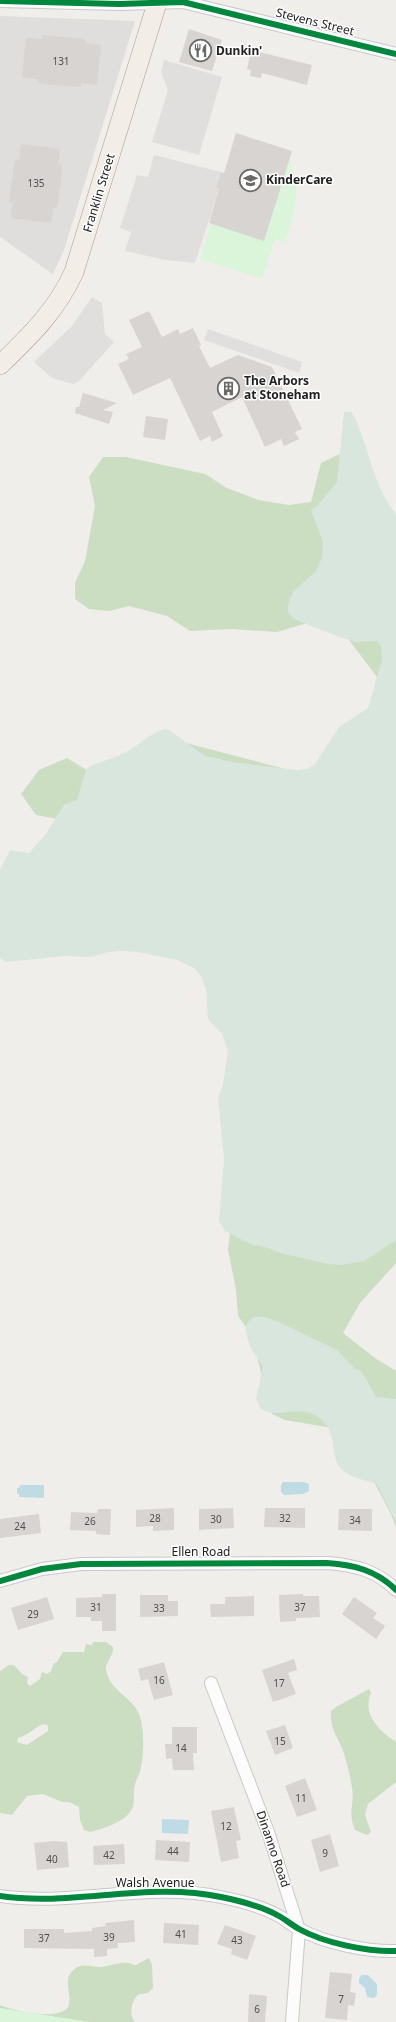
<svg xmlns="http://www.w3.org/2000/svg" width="396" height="2022" viewBox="0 0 396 2022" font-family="'Noto Sans',sans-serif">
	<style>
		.residential { fill: #dfdedc }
		.forest { fill: #cbdec1; fill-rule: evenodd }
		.wetland { fill: #d9e6de }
		.park { fill: #daf5da }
		.parking { fill: #e0dfde }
		.water { fill: #bfdbe3 }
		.building { fill: #d7d4d2 }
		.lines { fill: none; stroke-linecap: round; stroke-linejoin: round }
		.street-casing { stroke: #c9c8c7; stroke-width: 14 }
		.primary-casing { stroke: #a79c86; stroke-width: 20 }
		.street { stroke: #fdfcfc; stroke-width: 12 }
		.primary { stroke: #f3ede7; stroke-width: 19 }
		.cycleway-casing { stroke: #fff; stroke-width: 8 }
		.cycleway { stroke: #00873e; stroke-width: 6 }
		.labels { text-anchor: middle; stroke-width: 3; stroke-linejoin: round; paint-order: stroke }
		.number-label { font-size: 10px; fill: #4f4e4e }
		.street-label { font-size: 12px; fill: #222; stroke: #fff }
		.poi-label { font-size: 12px; font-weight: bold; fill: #222; stroke: #fff; text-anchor: start }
	</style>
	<rect width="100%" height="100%" fill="#f0eeeb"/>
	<polygon class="residential" points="0,16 135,21 64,250 53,274 0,237"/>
	<g class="forest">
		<polygon points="348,450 396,529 396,1263 360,1303 343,1333 375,1358 396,1371 396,1528 391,1514 356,1448 338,1429 285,1420 272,1414 251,1334 238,1316 236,1289 228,1250 242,1128 220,986 58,819 36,815 21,794 39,770 67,758 90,772 163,737 293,771 319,775 365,725 377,677 333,619 304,624 277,632 231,629 190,631 167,616 129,606 109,611 89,609 75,599 75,583 85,561 95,506 89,477 103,457 126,457 205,474 227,488 259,500 289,505 311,502 321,463"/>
		<path d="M93 1642H106L113 1647C114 1656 105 1662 106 1670 109 1690 132 1697 139 1714 145 1727 144 1758 140 1771 138 1777 135 1782 134 1789 133 1797 136 1805 130 1812 122 1823 102 1829 90 1832L84 1830 80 1820 79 1807 69 1802H62L43 1794 27 1796 12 1815 0 1813V1671L9 1665H14L22 1674 28 1677 27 1683 30 1686 40 1679 42 1672 47 1674 51 1671 54 1663 57 1662 63 1652H84L86 1644 92 1645ZM45 1724 48 1726V1731L27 1745 17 1742 18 1738C28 1736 37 1725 45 1724Z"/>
		<path d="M369 1689 371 1693C362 1715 379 1730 396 1742V1782L368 1804 365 1815 371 1832 367 1835 355 1830C347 1811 355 1805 352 1788 351 1779 345 1754 341 1746 335 1733 330 1727 331 1711L336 1707Z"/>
		<path d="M149 1958 152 1965 153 1988 148 1993C144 1994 138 1993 136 1997 131 2003 129 2017 135 2022H0V2005C14 2011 64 2022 69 2005 72 1991 61 1978 76 1968 84 1963 91 1967 100 1967 109 1967 118 1962 127 1963 131 1963 132 1965 136 1965Z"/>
	</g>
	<g class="wetland">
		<path d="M344 412H351L355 418C369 450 374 487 396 514V1240L364 1261 341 1265 328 1264 280 1253 265 1247 252 1245 225 1231 219 1221 224 1159 218 1098 223 1085 228 1051 222 1034 208 1019 206 989 201 976 194 968 177 960 138 952 121 951 108 952 91 957 66 956 6 962 0 958V870L10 850 29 853 45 835 64 805 77 800 86 770 90 766C102 761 115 758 126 752 141 744 147 735 164 729L169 730 205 756 233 762 297 770 307 769 315 764 339 727 368 708 382 660 381 646 377 641 356 642 343 638 301 622 293 618 288 612V605L293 592 316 571 322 558 323 542 311 510 317 506 337 482Z"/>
		<path d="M254 1317H265L279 1322 337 1350 354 1368 362 1372 376 1397 396 1399V1522L377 1484C366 1480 354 1479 345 1472 325 1458 343 1431 315 1415 298 1405 278 1419 261 1409L256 1399 263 1366C255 1356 235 1326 254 1317Z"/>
	</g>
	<g class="park">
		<path d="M289 160C303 186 294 216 285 242L275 239 262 279 200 259 211 224 264 240Z"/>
		<polygon points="0,2008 90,2022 0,2022"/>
	</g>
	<g class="parking">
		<polygon points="164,60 222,77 199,155 152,142 168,90 161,72"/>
		<polygon points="154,155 221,172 216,188 219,189 195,263 166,260 125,251 131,232 120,228 137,175 148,177"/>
		<polygon points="92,297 102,303 105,334 114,342 78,382 73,384 52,378 34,362 72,326"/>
		<polygon points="208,329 302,362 299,373 204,340"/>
	</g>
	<g class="water">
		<polygon points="283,1482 303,1482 309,1484 309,1491 303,1494 284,1495 281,1492 281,1485"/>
		<polygon points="20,1485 44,1485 44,1498 19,1497 19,1494 17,1494 17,1488 19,1488"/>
		<polygon points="162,1819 189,1820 188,1834 162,1833"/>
		<polygon points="362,1975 368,1975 377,1984 377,1995 374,1998 367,1997 365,1988 359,1983 359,1978"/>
	</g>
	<g class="building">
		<polygon points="189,29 222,40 212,71 179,62"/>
		<polygon points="42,35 85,39 85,43 101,45 97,85 81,83 81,87 53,85 37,83 38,79 22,77 26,38 42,39"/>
		<polygon points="251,50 312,65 307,85 262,73 261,78 250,76 251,70 247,69"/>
		<polygon points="236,133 292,151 264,241 209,223 219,189 216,188 221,172 224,173"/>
		<polygon points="21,144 60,149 58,164 62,165 61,181 57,208 53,208 51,223 11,218 13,203 9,202 10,193 15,159 19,160"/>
		<polygon points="149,311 162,337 178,329 180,334 193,328 201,345 199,346 210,368 238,355 272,367 302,429 295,432 299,439 284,446 281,439 265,447 242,397 212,412 223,436 212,442 210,436 200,441 170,378 133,395 118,364 129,359 126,354 142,347 129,320"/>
		<polygon points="83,393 117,403 103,410 113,412 109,424 75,413 76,407 79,407"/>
		<polygon points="146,416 168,419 165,440 143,437"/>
		<polygon points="174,1508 174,1530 153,1531 153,1526 136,1527 136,1510"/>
		<polygon points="233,1508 234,1528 199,1530 199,1509"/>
		<polygon points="265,1508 305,1508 305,1528 264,1527"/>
		<polygon points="98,1509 111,1509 110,1535 96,1534 96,1531 70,1530 71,1512 97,1513"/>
		<polygon points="339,1509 372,1509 372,1531 338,1530"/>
		<polygon points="39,1514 41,1533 0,1538 0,1519"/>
		<polygon points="102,1594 116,1594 116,1631 102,1631 102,1621 91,1621 91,1617 76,1617 76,1598 102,1597"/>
		<polygon points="303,1594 303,1596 319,1596 320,1617 296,1618 296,1621 280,1622 279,1595"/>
		<polygon points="140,1595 168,1595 168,1601 178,1601 178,1616 140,1617"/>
		<polygon points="254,1596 254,1616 211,1617 210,1604 225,1604 225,1597"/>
		<polygon points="47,1597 54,1619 18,1630 11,1608"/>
		<polygon points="354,1597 377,1613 373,1618 385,1626 376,1639 342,1614"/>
		<polygon points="294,1659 297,1670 288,1673 296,1694 273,1702 262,1670"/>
		<polygon points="164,1662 173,1695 154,1700 148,1679 141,1681 138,1669"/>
		<polygon points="285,1725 293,1748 275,1755 266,1731"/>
		<polygon points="172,1727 197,1727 197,1753 193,1753 194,1770 173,1770 172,1758 166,1759 165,1744 172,1744"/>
		<polygon points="305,1778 317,1810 297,1817 285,1786"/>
		<polygon points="234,1807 241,1840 236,1841 239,1858 221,1862 211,1811"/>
		<polygon points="330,1834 339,1866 320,1872 311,1840"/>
		<polygon points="156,1840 190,1842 189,1862 155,1860"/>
		<polygon points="54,1841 67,1842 69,1867 37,1870 34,1843"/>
		<polygon points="124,1844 125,1864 94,1865 93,1846"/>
		<polygon points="134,1920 135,1942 118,1943 118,1948 107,1949 107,1956 94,1957 94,1949 24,1948 24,1929 64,1929 64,1933 92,1931 92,1928 106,1926 105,1923"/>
		<polygon points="164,1923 199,1925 198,1945 163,1943"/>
		<polygon points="225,1925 256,1936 247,1960 231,1954 232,1949 217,1944"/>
		<polygon points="330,1972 352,1974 350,1992 356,1993 354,2006 348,2005 347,2020 325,2018"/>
		<polygon points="249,1994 267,1996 265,2022 248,2022"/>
	</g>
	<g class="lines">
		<defs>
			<g id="street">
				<polyline points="0,1 119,4 183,2 396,54"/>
				<path d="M0 1581 42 1569 81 1564 327 1563C354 1565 376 1570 396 1590"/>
				<polyline points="211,1683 268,1832 299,1930 292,2022"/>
				<path d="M0 1896C73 1907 147 1881 221 1897 241 1901 261 1906 279 1916 286 1920 292 1925 299 1929 324 1943 368 1952 396 1951"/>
			</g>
			<path id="primary" d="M0 365C29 337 57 310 74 272L158 0"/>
		</defs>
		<use href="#street" class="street-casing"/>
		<use href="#primary" class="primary-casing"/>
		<use href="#street" class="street"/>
		<use href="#primary" class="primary"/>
		<defs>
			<g id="cycleway">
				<polyline points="0,1 119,4 183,2 396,54"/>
				<path d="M0 1581 42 1569 81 1564 327 1563C354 1565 376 1570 396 1590"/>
				<path d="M0 1896C73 1907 147 1881 221 1897 241 1901 261 1906 279 1916 286 1920 292 1925 299 1929 324 1943 368 1952 396 1951"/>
			</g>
		</defs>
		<use href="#cycleway" class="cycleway-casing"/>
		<use href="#cycleway" class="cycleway"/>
	</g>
	<defs>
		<symbol id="restaurant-ring" viewBox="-11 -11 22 22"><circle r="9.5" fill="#fff" stroke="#6a6968" stroke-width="1.5"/><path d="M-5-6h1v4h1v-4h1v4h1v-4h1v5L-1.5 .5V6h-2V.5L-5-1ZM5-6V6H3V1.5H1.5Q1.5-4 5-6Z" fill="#6a6968"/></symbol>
		<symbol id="school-ring" viewBox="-11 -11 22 22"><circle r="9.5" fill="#fff" stroke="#6a6968" stroke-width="1.5"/><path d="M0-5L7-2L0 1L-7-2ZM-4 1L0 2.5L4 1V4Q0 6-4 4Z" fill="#6a6968"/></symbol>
		<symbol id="building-ring" viewBox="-11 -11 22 22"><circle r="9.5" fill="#fff" stroke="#6a6968" stroke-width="1.5"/><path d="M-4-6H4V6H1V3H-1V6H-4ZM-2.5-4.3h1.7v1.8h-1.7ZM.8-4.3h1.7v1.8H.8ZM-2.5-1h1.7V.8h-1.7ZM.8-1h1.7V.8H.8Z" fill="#6a6968"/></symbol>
	</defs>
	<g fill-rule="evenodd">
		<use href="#restaurant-ring" x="188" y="38" width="25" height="25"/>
		<use href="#school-ring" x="238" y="168" width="25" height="25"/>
		<use href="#building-ring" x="216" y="376" width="25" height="25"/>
	</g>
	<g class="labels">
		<g class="number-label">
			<text x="61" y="65">131</text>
			<text x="36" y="187">135</text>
			<text x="155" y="1522">28</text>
			<text x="285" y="1522">32</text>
			<text x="216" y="1523">30</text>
			<text x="355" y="1524">34</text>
			<text x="90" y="1525">26</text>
			<text x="20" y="1530">24</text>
			<text x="96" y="1611">31</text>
			<text x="300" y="1611">37</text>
			<text x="159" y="1612">33</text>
			<text x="33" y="1618">29</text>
			<text x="159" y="1684">16</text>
			<text x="279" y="1687">17</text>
			<text x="280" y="1745">15</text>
			<text x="181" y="1752">14</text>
			<text x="301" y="1802">11</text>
			<text x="226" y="1830">12</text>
			<text x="173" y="1855">44</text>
			<text x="325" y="1857">9</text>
			<text x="109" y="1859">42</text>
			<text x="52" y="1863">40</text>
			<text x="181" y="1938">41</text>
			<text x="109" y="1941">39</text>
			<text x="44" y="1942">37</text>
			<text x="237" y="1944">43</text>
			<text x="341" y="2003">7</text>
			<text x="257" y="2013">6</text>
		</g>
		<g class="street-label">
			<text transform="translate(315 22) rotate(14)" y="4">Stevens Street</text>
			<text transform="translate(99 193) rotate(-73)" y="4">Franklin Street</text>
			<text x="201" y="1556">Ellen Road</text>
			<text transform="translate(273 1849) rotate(71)" y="4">Dinanno Road</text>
			<text x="155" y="1887">Walsh Avenue</text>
		</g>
		<g class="poi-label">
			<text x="216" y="55">Dunkin'</text>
			<text x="266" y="184">KinderCare</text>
			<text x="244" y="385">The Arbors<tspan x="244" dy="14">at Stoneham</tspan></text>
		</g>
	</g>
</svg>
